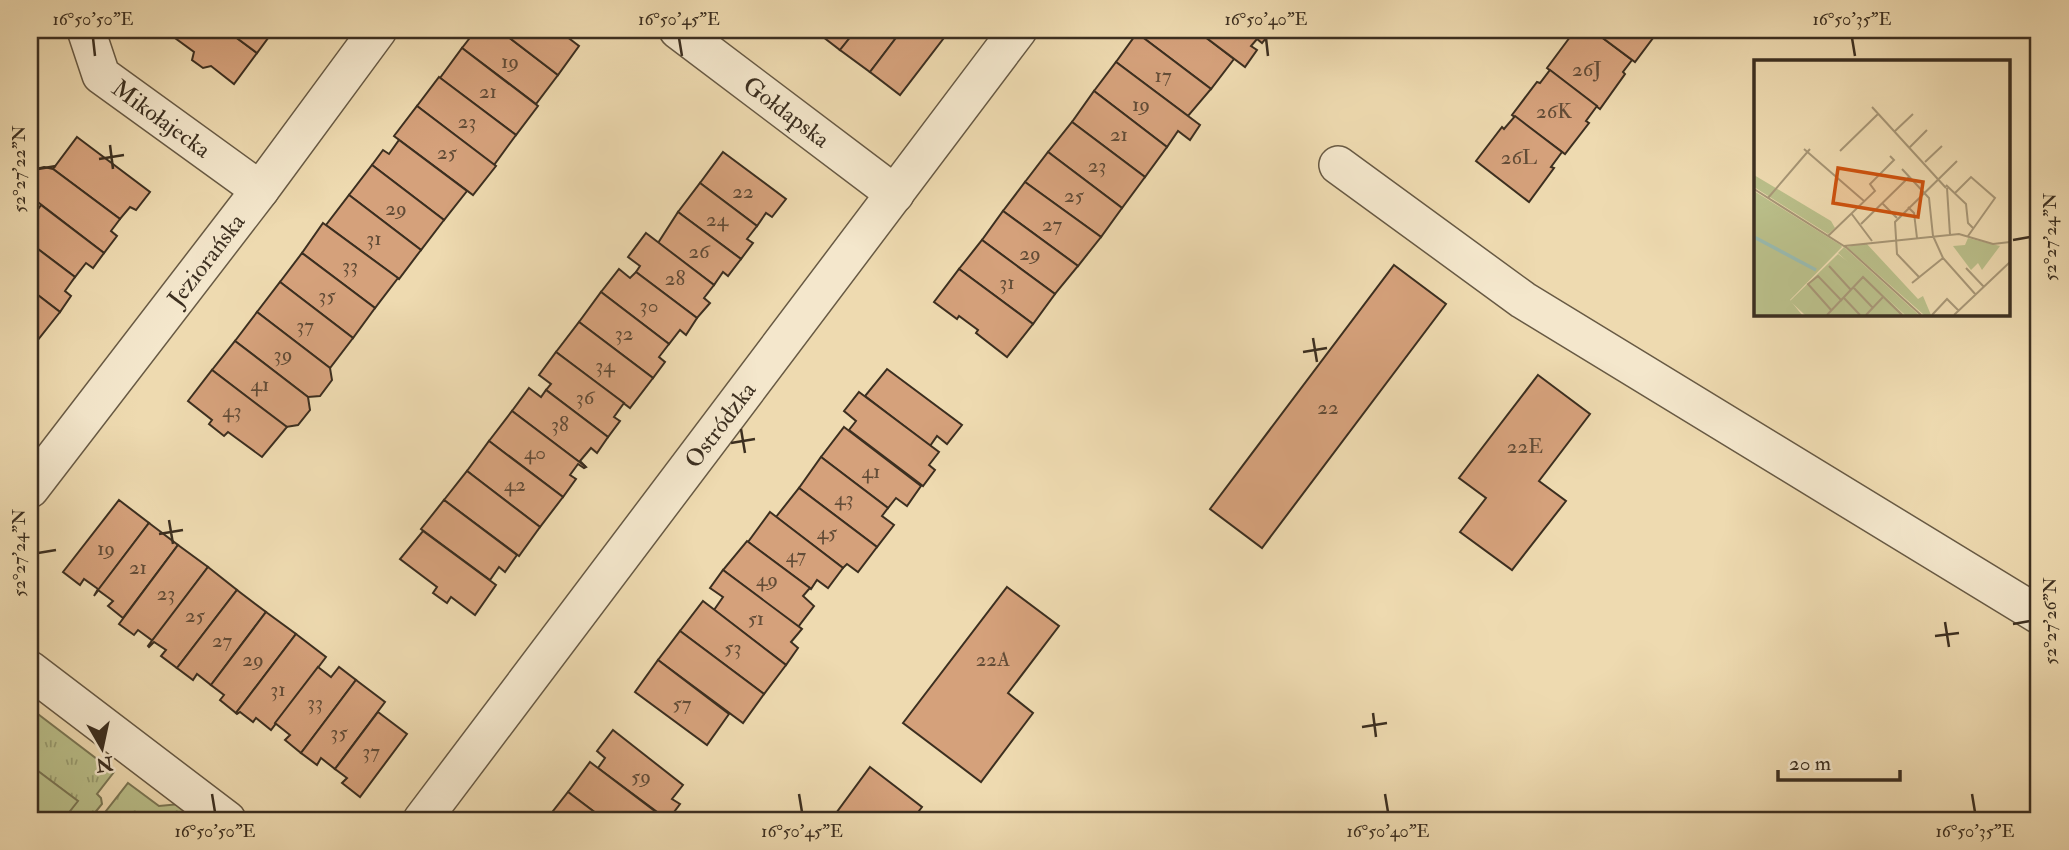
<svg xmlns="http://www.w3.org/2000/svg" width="2069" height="850" viewBox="0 0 2069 850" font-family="'IM FELL Double Pica',serif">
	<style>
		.grass { fill: url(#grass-tufts); stroke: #7b7755; stroke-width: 2 }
		.pitch { fill: #babf8a; stroke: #7b7755; stroke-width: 2 }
		.building { fill: #d5a17b; stroke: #3c2f20; stroke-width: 2 }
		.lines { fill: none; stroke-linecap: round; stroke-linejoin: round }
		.street-casing { stroke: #685a44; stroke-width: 40 }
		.street { stroke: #f4e7cc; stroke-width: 37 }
		.ticks { fill: none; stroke: #3c2f20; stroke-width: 2.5 }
		.labels { text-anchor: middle; stroke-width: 5; stroke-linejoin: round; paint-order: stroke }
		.number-label { font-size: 21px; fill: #624c37 }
		.street-label { font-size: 24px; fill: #3c2f20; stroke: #f4e7cc }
		.inset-river { fill: none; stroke: #99baaf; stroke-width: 3.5 }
		.inset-road { fill: none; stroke: #a79676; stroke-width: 2 }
		.view { fill: #ce530f; fill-opacity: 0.15; stroke: #ce530f; stroke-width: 3.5 }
		.inset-edge { fill: none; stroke: #3c2f20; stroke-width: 3.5 }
		.neatline { fill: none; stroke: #3c2f20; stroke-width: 2.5 }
		.ticks-label { font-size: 18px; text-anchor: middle; fill: #3c2f20 }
	</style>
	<defs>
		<pattern id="grass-tufts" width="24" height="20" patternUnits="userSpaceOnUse" patternTransform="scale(1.75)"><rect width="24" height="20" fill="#babf8a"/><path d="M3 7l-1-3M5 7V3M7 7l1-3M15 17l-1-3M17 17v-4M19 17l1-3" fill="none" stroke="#989c70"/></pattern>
	</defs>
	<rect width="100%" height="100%" fill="#eedab0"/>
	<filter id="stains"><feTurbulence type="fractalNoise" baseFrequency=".00286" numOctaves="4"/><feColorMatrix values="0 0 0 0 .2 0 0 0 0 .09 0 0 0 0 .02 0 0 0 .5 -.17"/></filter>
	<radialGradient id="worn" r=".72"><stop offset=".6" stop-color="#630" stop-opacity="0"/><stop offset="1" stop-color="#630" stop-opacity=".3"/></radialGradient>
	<g class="grass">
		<polygon points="30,708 114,772 97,794 101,798 102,804 89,820 63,820 77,801 30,765"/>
		<polygon points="128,783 159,806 180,804 189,811 182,820 99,820"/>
	</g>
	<polygon class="pitch" points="30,765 78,801 63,820 30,820"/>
	<g class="building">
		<polygon points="164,30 226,30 257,53 234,84 211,66 203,68 192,60 194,52"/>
		<polygon points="226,30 274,30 257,53"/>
		<polygon points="476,30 499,30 558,75 536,104 462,48"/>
		<polygon points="499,30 558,30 579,46 558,75"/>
		<polygon points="814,30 856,30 840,50"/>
		<polygon points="856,30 902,30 870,72 840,50"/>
		<polygon points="902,30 950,30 900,95 870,72"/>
		<polygon points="1140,30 1196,30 1234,59 1211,89 1137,33"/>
		<polygon points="1196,30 1257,30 1266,38 1262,43 1257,39 1251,46 1257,50 1245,67"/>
		<polygon points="1580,30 1592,30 1632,60 1623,72 1625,74 1600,109 1547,68 1573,33 1576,35"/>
		<polygon points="1592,30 1659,30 1635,62"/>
		<polygon points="1137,33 1211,89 1188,116 1116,62"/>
		<polygon points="462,48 538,106 516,135 440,78"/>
		<polygon points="1116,62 1200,125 1190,140 1178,131 1167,147 1094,91"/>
		<polygon points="1550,70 1597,106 1586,121 1589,123 1565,154 1512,115 1537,82 1540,83"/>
		<polygon points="439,77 516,135 494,165 417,106"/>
		<polygon points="1094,91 1167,147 1145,177 1072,122"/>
		<polygon points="417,106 496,166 473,195 394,136"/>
		<polygon points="1515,116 1562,152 1551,167 1554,168 1529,202 1476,161 1502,127 1504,129"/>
		<polygon points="1072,122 1145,177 1122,208 1048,152"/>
		<polygon points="77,137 150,192 136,210 130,207 120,219 53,169"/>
		<polygon points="399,140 467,191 444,220 372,165 383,150 389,154"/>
		<polygon points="723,152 786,199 772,217 766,213 757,226 700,183"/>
		<polygon points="1048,152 1122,208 1101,237 1025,182"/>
		<polygon points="372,165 444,220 421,250 349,195"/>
		<polygon points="44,167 53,169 120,219 111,231 117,236 104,253 30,196 30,174 36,169"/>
		<polygon points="1025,182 1101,237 1078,266 1003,211"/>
		<polygon points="700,183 757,226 747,239 753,243 741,259 678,212"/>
		<polygon points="349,195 421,250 399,279 326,225"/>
		<polygon points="41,205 104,253 93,268 86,263 75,277 30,243 30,221"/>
		<polygon points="1003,211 1078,266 1055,294 982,240"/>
		<polygon points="678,212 741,259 728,276 723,272 714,285 658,243"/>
		<polygon points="323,223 398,278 375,308 302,253"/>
		<polygon points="646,233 714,285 704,298 710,303 697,318 636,272 640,266 628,257"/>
		<polygon points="982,240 1055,294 1033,324 959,269"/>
		<polygon points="30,243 75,277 65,291 71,296 60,312 30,289"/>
		<polygon points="302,253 375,308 353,338 280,282"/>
		<polygon points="1394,265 1446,304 1262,548 1210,509"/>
		<polygon points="619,269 630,278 636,272 697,318 686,335 680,330 669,344 601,292"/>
		<polygon points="959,269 1033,324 1007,357 976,333 978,330 959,316 957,319 934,302"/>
		<polygon points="280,282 353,338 330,368 257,312"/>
		<polygon points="30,289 60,312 37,341 30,335"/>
		<polygon points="601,292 669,344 659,357 665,362 653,378 579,322"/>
		<polygon points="257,312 330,368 332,380 320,396 308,397 235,341"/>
		<polygon points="579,322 653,378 630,408 556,352"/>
		<polygon points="235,341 308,397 310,410 298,425 286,427 212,370"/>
		<polygon points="556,352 624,403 614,417 620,421 608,437 546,390 551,384 539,375"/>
		<polygon points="887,369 962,425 947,444 937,436 930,446 865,396"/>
		<polygon points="212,370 287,427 262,457 228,432 224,436 209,424 212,420 188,401"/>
		<polygon points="1538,375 1590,414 1539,481 1566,501 1512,570 1460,532 1486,498 1459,478"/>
		<polygon points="529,388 541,397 546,390 608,437 597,453 591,448 580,461 586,467 512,411"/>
		<polygon points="859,392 939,452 929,465 935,470 923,486 849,430 856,421 844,411"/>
		<polygon points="512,411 586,467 584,468 578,464 570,475 576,479 563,497 489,441"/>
		<polygon points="844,427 921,486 907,506 896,498 888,508 821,457"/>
		<polygon points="489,441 563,497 540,527 467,471"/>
		<polygon points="821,457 888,508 882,516 894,525 877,547 799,488"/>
		<polygon points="467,471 540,527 519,556 444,500"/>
		<polygon points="799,488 877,547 858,572 847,564 843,568 776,517"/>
		<polygon points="119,500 149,523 94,596 98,589 84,579 80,585 63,572"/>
		<polygon points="444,500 517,555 505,572 499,567 490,580 421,529"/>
		<polygon points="770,512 843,568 828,588 817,580 811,589 748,542"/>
		<polygon points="149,523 178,545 123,618 108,606 113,601 98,590"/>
		<polygon points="423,531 496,585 475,615 451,597 447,603 433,593 437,587 400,559"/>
		<polygon points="747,541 810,588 803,596 814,606 798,627 723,570"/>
		<polygon points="178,545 208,567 153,641 138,630 134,635 119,624"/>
		<polygon points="208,567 237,590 177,668 161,656 166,650 154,642 149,647 148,646"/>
		<polygon points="723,570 802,629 791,642 798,648 786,665 714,610 723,597 710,588"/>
		<polygon points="1007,587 1059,626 1008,693 1033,713 981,782 903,723"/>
		<polygon points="237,590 266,612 211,685 197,674 193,680 177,668"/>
		<polygon points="703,601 786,665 764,694 680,631"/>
		<polygon points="266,612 296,634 236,713 220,700 224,695 211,685"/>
		<polygon points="680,631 764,694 743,723 658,660"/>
		<polygon points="296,634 326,657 271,730 256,718 253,722 240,712 237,714 236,713"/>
		<polygon points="658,660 729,714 707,745 635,692"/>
		<polygon points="318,667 331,677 339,667 356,680 301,753 285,740 290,735 275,723"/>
		<polygon points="356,680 385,702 335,769 321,758 317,765 301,753"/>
		<polygon points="378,712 407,734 360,797 342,783 347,778 335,769"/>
		<polygon points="613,730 683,785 672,799 680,804 668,820 598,768 605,758 597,751"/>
		<polygon points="590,762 660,815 655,820 605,820 568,792"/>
		<polygon points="870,767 922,807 912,820 831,820"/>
		<polygon points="568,792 605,820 546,820"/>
	</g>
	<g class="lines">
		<defs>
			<g id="street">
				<path id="s1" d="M86 30 101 75 260 190"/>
				<path id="s2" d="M678 30 895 194"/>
				<polyline points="1338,165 1523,300 2039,615"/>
				<path id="s3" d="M30 489 260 190 378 30"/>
				<polyline points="30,670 227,820"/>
				<path id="s4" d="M422 820 1018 30"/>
			</g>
		</defs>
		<use href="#street" class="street-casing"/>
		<use href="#street" class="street"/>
	</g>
	<path class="ticks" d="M93 38 95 56M679 38 682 56M1266 38 1268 56M1852 38 1855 56M110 145 113 169M99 159 124 155M38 169 56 166M2013 240 2030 237M1313 338 1317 362M1303 352 1327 348M741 429 745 453M731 443 755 439M169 520 173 544M159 534 183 530M38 553 56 550M1945 622 1949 647M2013 624 2030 621M1935 636 1959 633M1373 713 1376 737M1362 727 1387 723M212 794 215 812M799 794 802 812M1385 794 1388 812M1972 794 1975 812"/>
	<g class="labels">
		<g class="number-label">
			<text x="510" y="68">19</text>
			<text x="1587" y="76">26J</text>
			<text x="1163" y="82">17</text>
			<text x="488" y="98">21</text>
			<text x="1141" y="111">19</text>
			<text x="1554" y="118">26K</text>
			<text x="467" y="128">23</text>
			<text x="1119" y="141">21</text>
			<text x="447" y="159">25</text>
			<text x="1519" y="164">26L</text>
			<text x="1097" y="172">23</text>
			<text x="743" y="198">22</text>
			<text x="1074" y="202">25</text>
			<text x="396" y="215">29</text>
			<text x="717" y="226">24</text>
			<text x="1052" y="231">27</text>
			<text x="374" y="245">31</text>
			<text x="699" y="258">26</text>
			<text x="1030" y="260">29</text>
			<text x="350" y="272">33</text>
			<text x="675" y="285">28</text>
			<text x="1007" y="289">31</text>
			<text x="327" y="302">35</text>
			<text x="649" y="312">30</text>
			<text x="305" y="332">37</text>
			<text x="624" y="340">32</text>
			<text x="283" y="361">39</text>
			<text x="605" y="372">34</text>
			<text x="260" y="391">41</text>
			<text x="585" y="404">36</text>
			<text x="1328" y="414">22</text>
			<text x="232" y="417">43</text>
			<text x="560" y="431">38</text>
			<text x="1525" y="453">22E</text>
			<text x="535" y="459">40</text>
			<text x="871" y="478">41</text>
			<text x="515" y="491">42</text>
			<text x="844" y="505">43</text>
			<text x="827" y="539">45</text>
			<text x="106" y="555">19</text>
			<text x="796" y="562">47</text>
			<text x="138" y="574">21</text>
			<text x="767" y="586">49</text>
			<text x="166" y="600">23</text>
			<text x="195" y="622">25</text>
			<text x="756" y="625">51</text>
			<text x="222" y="647">27</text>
			<text x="733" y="654">53</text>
			<text x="253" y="666">29</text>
			<text x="993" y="666">22A</text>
			<text x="278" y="696">31</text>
			<text x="315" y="709">33</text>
			<text x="682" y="710">57</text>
			<text x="339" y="739">35</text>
			<text x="371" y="758">37</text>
			<text x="641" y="783">59</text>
		</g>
		<g class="street-label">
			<text dy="8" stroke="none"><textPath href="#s2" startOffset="136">Gołdapska</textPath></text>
			<text dy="8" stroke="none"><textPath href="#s1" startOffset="122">Mikołajecka</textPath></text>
			<text dy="8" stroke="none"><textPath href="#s3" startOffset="289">Jeziorańska</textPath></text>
			<text dy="8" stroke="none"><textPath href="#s4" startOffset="495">Ostródzka</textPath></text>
		</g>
	</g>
	<g transform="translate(1754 60)">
		<rect width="256" height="256" fill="#eedab0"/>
		<path d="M0 132 88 187 36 240 48 255H0ZM214 178 246 186 228 210 224 203 217 210 199 186 211 185Z" fill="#babf8a"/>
		<path d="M0 115 77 161 81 168 74 174 0 127ZM0 131 88 186 35 239 20 243 15 223 2 217 0 209ZM112 183 164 239 169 236 177 255H170L93 187ZM90 187 165 255H151L84 193Z" fill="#babf8a"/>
		<path d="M84 194 105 210 150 255H51L36 241Z" fill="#babf8a"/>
		<path class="inset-river" d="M0 177 62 210"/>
		<path class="inset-road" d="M118 47 192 128M141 71 159 54M156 87 173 70M50 89 110 141M86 91 124 54M171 102 188 86M148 109 175 138 179 176 189 198 222 235M192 125 212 144 214 163 219 168M193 128 196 175M0 129 93 188 167 255M201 133 217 117 241 138 214 176M14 138 56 89M128 143 143 158M154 147 160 153 163 178M97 153 118 181M107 164 155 117M74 176 121 131 116 124 140 100 136 96M90 186 205 174 239 184 256 182M75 206 97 230M212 208 230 227M165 217 143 194 141 162 203 101M158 223 189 198M99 227 119 248M90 238 106 255M78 251 54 224 64 216 88 241M73 255 109 217 148 255M112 255 129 237M178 255 193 239 205 251M200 255 256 202"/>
		<path class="view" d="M84 108 169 122 164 157 79 143Z"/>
		<rect width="256" height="256" class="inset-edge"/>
	</g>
	<rect width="2069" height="850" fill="none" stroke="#eedab0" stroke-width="77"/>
	<g transform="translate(102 748) rotate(171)" stroke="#f4e7cc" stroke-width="5" paint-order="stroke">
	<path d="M0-5L12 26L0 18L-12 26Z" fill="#3c2f20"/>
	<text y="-10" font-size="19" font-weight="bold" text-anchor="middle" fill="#3c2f20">N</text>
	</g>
	<path d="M1778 770v10h122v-10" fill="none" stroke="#3c2f20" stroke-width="3.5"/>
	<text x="1789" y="770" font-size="21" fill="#3c2f20" stroke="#f4e7cc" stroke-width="5" paint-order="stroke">20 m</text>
	<rect x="38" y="38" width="1992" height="774" class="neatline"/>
	<g class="ticks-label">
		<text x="93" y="25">16°50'50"E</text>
		<text x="679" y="25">16°50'45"E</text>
		<text x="1266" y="25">16°50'40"E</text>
		<text x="1852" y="25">16°50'35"E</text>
		<text transform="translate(19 169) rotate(-90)" y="6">52°27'22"N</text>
		<text transform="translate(2050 237) rotate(-90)" y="6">52°27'24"N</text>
		<text transform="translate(19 553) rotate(-90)" y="6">52°27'24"N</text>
		<text transform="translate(2050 621) rotate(-90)" y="6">52°27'26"N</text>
		<text x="215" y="837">16°50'50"E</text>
		<text x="802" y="837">16°50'45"E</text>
		<text x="1388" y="837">16°50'40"E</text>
		<text x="1975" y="837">16°50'35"E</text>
	</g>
	<rect width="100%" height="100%" filter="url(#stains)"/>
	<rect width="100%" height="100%" fill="url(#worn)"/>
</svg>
